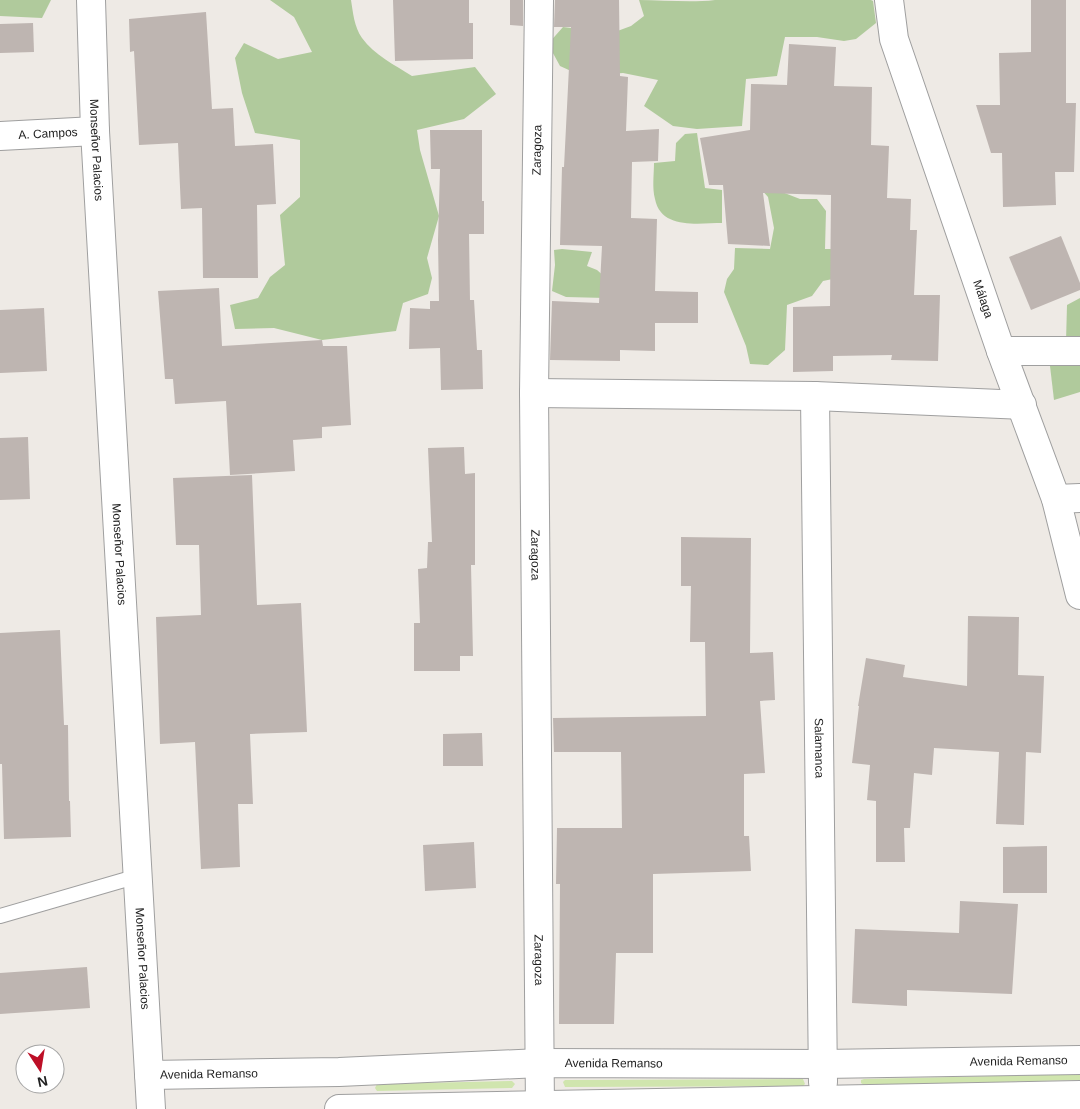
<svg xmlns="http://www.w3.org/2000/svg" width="1080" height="1109" viewBox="0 0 1080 1109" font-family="Arial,sans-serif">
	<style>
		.grass { fill: #d0e5ae }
		.forest { fill: #b0ca9c }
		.building { fill: #beb5b1 }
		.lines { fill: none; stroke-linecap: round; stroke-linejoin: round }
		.service-casing { stroke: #9f9f9f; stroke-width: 16 }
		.minor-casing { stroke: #9f9f9f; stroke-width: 30 }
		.service { stroke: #fff; stroke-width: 14 }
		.minor { stroke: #fff; stroke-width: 28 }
		.labels { text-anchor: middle; stroke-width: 4; stroke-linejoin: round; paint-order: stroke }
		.street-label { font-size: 12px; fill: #1e1e1e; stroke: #fff }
	</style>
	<rect width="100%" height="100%" fill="#eeeae5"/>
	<g class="grass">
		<polygon points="1080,1074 1080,1080 864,1085 861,1083 861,1080 864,1079"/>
		<polygon points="803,1079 805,1084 803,1086 565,1087 563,1082 565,1080"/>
		<polygon points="512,1081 515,1084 512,1088 377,1091 375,1088 377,1084"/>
	</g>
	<g class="forest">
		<polygon points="0,0 51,0 42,18 0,16"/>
		<path d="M270 0H351C353 12 354 27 362 38 374 55 395 65 412 76L475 67 496 94 464 119 417 130 420 150 439 216 427 258 432 278 428 294 403 303 396 331 322 340 274 328 235 329 230 305 258 298 270 277 285 265 280 215 300 197V140L255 133 242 93 235 58 244 43 278 59 312 52 294 17Z"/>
		<path d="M639 0C664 0 690 3 715 0H871L873 1 876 23 856 39 844 41 817 37H785L777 76 746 79 742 126 697 129 673 126 644 106 658 80 623 73 582 76 560 66 548 44 563 27 612 33 631 26 644 16Z"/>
		<path d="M697 133 705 188 722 190V223C699 223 661 230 655 199 652 188 654 174 654 163L675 161 676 143 685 134Z"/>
		<polygon points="754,181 800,199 817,199 826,211 825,249 836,249 847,276 823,281 812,296 787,305 785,350 768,365 750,364 746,346 724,292 727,279 734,269 735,248 770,249 774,228 768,197"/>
		<polygon points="562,249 592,252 587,266 597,270 606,278 606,298 566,297 552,291 555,265 554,250"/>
		<polygon points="1080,298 1080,345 1066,342 1067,305"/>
		<polygon points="1050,366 1080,366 1080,392 1054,400"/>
	</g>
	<g class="building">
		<polygon points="393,0 469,0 469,23 473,23 473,59 395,61"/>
		<polygon points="510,0 523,0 523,26 510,25"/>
		<polygon points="555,0 619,0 620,76 628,77 626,131 659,129 658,161 632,162 631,218 657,219 655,291 698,292 698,323 655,323 655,351 620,350 620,361 550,360 552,301 599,303 602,246 560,245 562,167 564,167 571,27 554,27"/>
		<polygon points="1031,0 1066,0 1066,103 1076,103 1074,172 1055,172 1056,205 1003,207 1002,153 991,153 976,105 1000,105 999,53 1031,52"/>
		<polygon points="206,12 212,109 233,108 235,146 273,144 276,204 257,205 258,278 203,278 202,208 181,209 178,143 139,145 134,51 130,52 129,19"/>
		<polygon points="33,23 34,52 0,53 0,24"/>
		<polygon points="789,44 836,47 834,86 872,87 871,145 889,146 887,198 911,199 910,230 917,230 914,295 940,295 938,361 891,360 892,355 833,356 833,371 793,372 793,307 830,306 831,195 763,193 770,246 728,244 723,185 709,185 700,138 750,130 751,84 787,85"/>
		<polygon points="430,130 482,130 482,201 484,201 484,234 469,234 470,300 474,300 477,350 482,350 483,389 441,390 440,348 409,349 410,308 430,309 430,301 439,301 438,240 440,169 431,169"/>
		<polygon points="1061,236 1080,283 1080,290 1031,310 1009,257"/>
		<polygon points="219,288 222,346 322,340 323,346 347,346 351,425 322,427 322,438 293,440 295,471 230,475 226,401 175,404 173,379 165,379 158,291"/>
		<polygon points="44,308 47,371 0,373 0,310"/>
		<polygon points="28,437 30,499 0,500 0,438"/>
		<polygon points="464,447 465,474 475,473 475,565 471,565 473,656 460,656 460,671 414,671 414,623 420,623 418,569 427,568 428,542 432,542 428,448"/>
		<polygon points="252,475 257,605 301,603 307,732 250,734 253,804 238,804 240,867 201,869 195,742 160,744 156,617 201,615 199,545 176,545 173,478"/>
		<polygon points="681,537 751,538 750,653 773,652 775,700 760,701 765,773 744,774 744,836 749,836 751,871 653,874 653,953 616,953 614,1024 559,1024 560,884 556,884 557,828 622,828 621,752 554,752 553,718 706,716 705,642 690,642 691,586 681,586"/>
		<polygon points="968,616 1019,617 1018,675 1044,676 1041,753 1026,752 1024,825 996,824 999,752 934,748 932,775 914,773 910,828 904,828 905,862 876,862 876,801 867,800 870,765 852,763 859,706 858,706 866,658 905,665 903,677 967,686"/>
		<polygon points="60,630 64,725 68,725 69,801 70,801 71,837 4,839 2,764 0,764 0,633"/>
		<polygon points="482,733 483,766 443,766 443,734"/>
		<polygon points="474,842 476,888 425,891 423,845"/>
		<polygon points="1047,846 1047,893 1003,893 1003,847"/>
		<polygon points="960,901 1018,904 1012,994 907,990 907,1006 852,1003 855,929 959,933"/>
		<polygon points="87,967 90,1008 0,1014 0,973"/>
	</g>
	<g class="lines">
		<defs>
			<polyline id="service" points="0,916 138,876"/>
			<g id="minor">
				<path id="s1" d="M91 0 95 131 151 1109"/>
				<path id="s2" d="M539 0 534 393 540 1109"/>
				<path id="s3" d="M889 0 894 39 1001 351 1056 499 1080 595"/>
				<path id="s4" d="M0 136 95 131"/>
				<polyline points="1001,351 1080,351"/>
				<polyline points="534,393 815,396 1022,405"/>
				<path id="s5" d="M815 396 823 1082"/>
				<polyline points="1056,499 1080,498"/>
				<path id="s6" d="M149 1075 339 1072 540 1063 823 1064 1080 1060"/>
				<polyline points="339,1109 1080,1095"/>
			</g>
		</defs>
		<use href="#service" class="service-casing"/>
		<use href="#minor" class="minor-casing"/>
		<use href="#service" class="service"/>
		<use href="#minor" class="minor"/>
	</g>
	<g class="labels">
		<g class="street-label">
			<text dy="4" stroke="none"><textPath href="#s4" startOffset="48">A. Campos</textPath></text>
			<text dy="4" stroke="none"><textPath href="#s1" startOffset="150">Monseñor Palacios</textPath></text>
			<text transform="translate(537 150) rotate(-89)" y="4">Zaragoza</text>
			<text dy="4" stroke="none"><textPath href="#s3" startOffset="314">Málaga</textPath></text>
			<text dy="4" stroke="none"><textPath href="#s2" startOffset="555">Zaragoza</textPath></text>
			<text dy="4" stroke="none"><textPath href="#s1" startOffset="555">Monseñor Palacios</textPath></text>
			<text dy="4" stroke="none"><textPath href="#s5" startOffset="352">Salamanca</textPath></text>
			<text dy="4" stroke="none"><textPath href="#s1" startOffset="960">Monseñor Palacios</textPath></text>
			<text dy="4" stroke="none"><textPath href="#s2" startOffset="960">Zaragoza</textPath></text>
			<text dy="4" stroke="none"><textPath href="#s6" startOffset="870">Avenida Remanso</textPath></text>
			<text dy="4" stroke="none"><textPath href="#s6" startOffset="465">Avenida Remanso</textPath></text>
			<text dy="4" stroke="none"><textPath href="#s6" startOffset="60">Avenida Remanso</textPath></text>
		</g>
	</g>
	<g transform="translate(40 1069) rotate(168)"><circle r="24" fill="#ffffff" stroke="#a5a5a5"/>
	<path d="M0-4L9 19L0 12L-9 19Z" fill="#bd0f27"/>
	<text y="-8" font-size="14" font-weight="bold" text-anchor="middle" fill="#1e1e1e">N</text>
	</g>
</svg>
